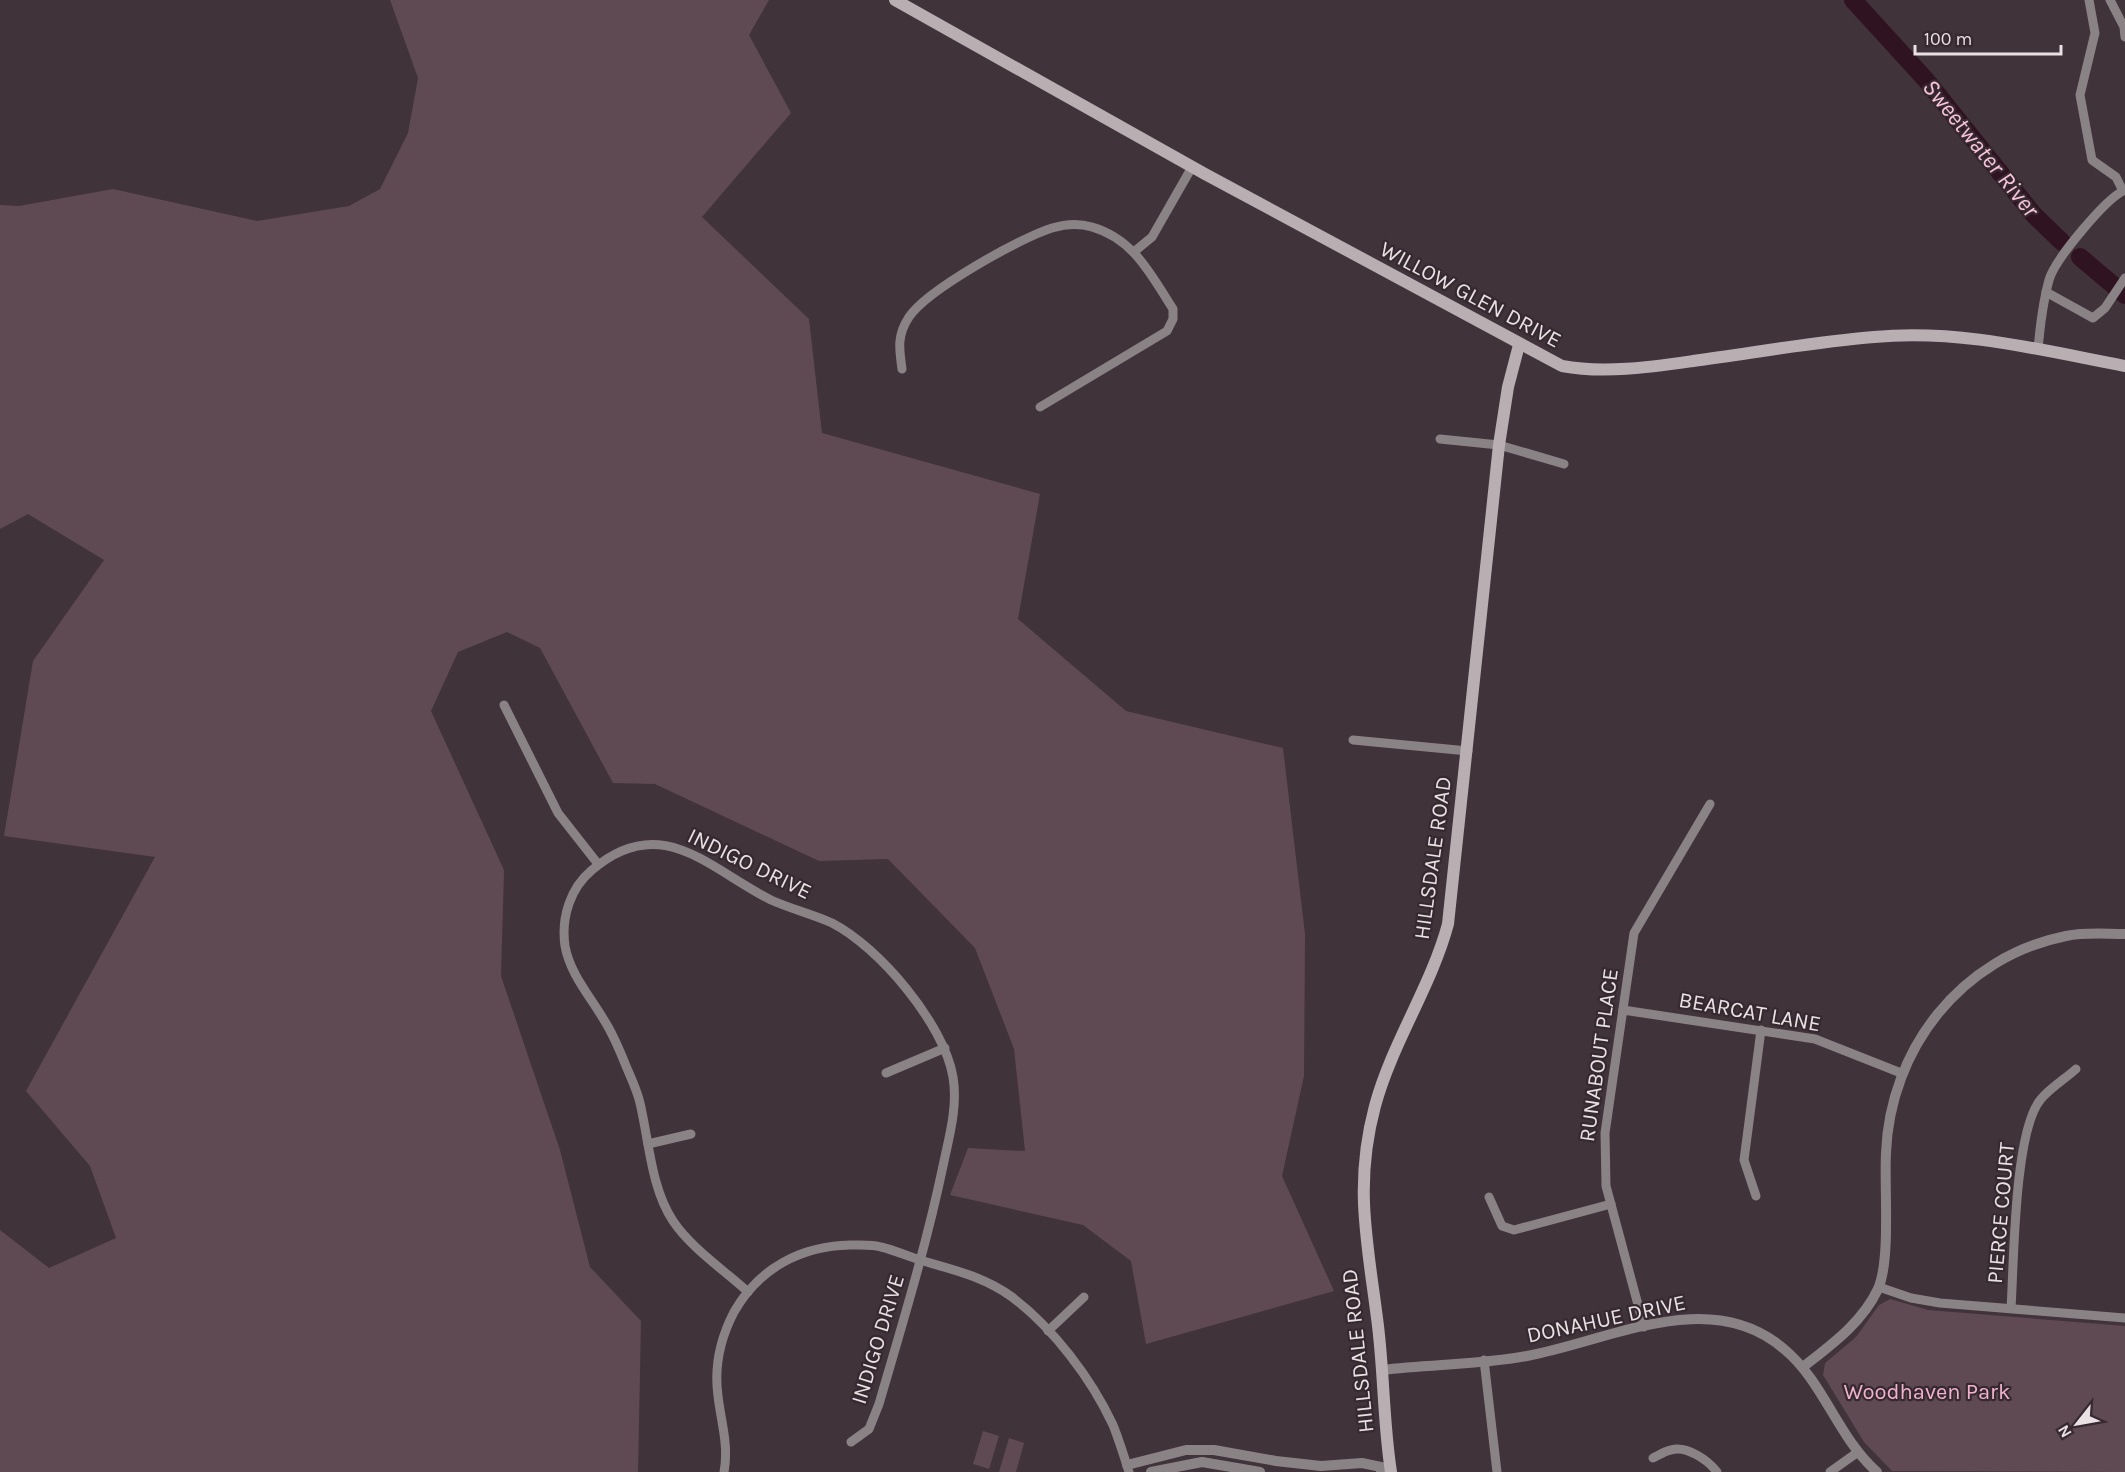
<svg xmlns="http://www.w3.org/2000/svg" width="2125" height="1472" viewBox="0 0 2125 1472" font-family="Karla,sans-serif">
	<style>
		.green { fill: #5f4a53 }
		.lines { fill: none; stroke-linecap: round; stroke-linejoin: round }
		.river { stroke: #301321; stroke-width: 18 }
		.minor { stroke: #8a8386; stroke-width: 9 }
		.tertiary { stroke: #8a8386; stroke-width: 10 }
		.secondary { stroke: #b9aeb2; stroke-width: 12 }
		.labels { text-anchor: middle; stroke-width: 4.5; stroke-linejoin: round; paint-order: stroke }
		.street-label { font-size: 22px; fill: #e9e1e4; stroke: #36292f }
		.park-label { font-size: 22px; fill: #f1b2ce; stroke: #36292f }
		.water-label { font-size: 24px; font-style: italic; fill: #f9c5dc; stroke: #36292f }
	</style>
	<rect width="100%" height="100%" fill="#403339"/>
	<g class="green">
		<polygon points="390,0 769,0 749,35 791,113 702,217 809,319 822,433 1040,494 1018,619 1126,711 1283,748 1305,934 1304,1076 1282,1176 1334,1291 1146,1344 1131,1261 1083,1225 950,1195 968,1148 1025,1151 1014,1049 975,948 888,859 819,861 655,784 613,783 540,648 507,632 458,652 431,711 504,870 501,976 560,1150 590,1267 641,1321 638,1472 0,1472 0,1230 49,1268 116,1238 90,1166 26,1091 155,857 4,836 33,661 104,560 28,514 0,529 0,205 19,206 113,189 257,221 349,206 380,189 408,133 418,78"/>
		<polygon points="1890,1299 1928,1310 2125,1326 2125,1472 1892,1471 1864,1442 1823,1375 1825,1363 1856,1337 1879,1305"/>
		<polygon points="983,1431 999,1436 989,1469 973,1464"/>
		<polygon points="1009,1438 1024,1443 1016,1472 999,1472"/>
	</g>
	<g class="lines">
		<g class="river">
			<polyline points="1853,0 1926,80 2033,214 2062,242"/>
			<polyline points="2080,257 2125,295"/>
		</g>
		<g class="minor">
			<polyline points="2110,0 2124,27 2125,37"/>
			<polyline points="1135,251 1152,237 1192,167"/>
			<polyline points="2046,292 2093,318 2105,308 2125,278"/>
			<path d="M2038 350C2040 326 2043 302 2049 280 2055 259 2105 200 2123 191L2116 177 2092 160 2080 95 2095 33 2089 0"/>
			<path d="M902 369C899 348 897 335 909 317 927 290 1020 238 1052 228 1065 224 1079 223 1092 227 1134 239 1151 275 1173 309V319L1167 331 1040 407"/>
			<polyline points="1440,439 1499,445 1564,464"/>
			<polyline points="504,705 558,813 598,864"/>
			<polyline points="1353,740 1468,751"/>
			<polyline points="1623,1010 1815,1039 1901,1073"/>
			<polyline points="886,1073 945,1048"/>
			<polyline points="648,1144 691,1134"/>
			<polyline points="1756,1196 1744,1160 1761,1030"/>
			<polyline points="1489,1197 1502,1226 1514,1230 1611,1204"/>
			<polyline points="1879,1287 1911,1298 1940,1303 2125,1318"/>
			<path d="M748 1292C724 1270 691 1248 673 1221 651 1188 649 1141 640 1103 637 1090 631 1078 626 1066 620 1051 613 1034 604 1020 590 996 570 974 565 946 561 918 570 888 592 870 661 811 708 868 771 900 791 909 812 914 832 923 879 947 944 1024 953 1077 958 1107 949 1137 943 1166 926 1247 902 1325 879 1404L869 1429 851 1442"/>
			<path d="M2011 1308C2014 1263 2014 1130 2041 1099 2050 1088 2065 1079 2076 1069"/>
			<polyline points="1644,1327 1606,1186 1605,1133 1634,933 1710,804"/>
			<polyline points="1048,1331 1084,1297"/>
			<polyline points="1484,1360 1497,1472"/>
			<path d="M1653 1458C1659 1455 1665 1451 1671 1450 1686 1445 1708 1460 1717 1472"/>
			<path d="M724 1472C729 1445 721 1422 718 1396 714 1367 721 1337 734 1312 759 1268 801 1246 850 1245 860 1245 872 1244 881 1247 894 1250 907 1256 920 1260 953 1270 983 1276 1012 1297 1053 1328 1091 1378 1113 1425 1119 1440 1124 1456 1129 1472"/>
			<polyline points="1830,1472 1858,1452"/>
		</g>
		<g class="tertiary">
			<path d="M1803 1367C1831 1345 1862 1323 1878 1289 1891 1259 1884 1188 1886 1153 1890 1049 1961 957 2066 936 2085 932 2105 934 2125 934"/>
			<path d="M1382 1370C1430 1364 1480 1365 1527 1356 1609 1341 1710 1285 1784 1349 1824 1382 1838 1438 1877 1472"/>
			<polyline points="1127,1465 1186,1450 1214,1450 1276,1461 1321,1466 1362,1463 1390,1469 1381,1472"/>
			<polyline points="1151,1472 1202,1462 1260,1472"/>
		</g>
		<g class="secondary">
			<path d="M895 0 1205 174 1562 366C1604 374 1651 367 1693 361 1753 353 1813 342 1874 337 1961 329 2040 350 2125 366"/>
			<path d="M1391 1472C1383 1421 1384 1369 1377 1318 1367 1240 1354 1184 1375 1106 1392 1043 1431 987 1448 924L1499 445 1508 387 1519 345"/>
		</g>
	</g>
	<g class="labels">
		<g class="street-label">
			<text transform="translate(1471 294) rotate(28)" y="8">WILLOW GLEN DRIVE</text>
			<text transform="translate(1432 858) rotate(-82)" y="8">HILLSDALE ROAD</text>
			<text transform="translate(750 863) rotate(26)" y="8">INDIGO DRIVE</text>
			<text transform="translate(1750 1011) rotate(10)" y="8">BEARCAT LANE</text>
			<text transform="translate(1598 1055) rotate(-82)" y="8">RUNABOUT PLACE</text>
			<text transform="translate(2000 1213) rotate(-85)" y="8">PIERCE COURT</text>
			<text transform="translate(1606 1318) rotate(-12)" y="8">DONAHUE DRIVE</text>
			<text transform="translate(877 1339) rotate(-73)" y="8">INDIGO DRIVE</text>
			<text transform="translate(1357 1351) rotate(-96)" y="8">HILLSDALE ROAD</text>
		</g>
		<g class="park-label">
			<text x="1927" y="1399">Woodhaven Park</text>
		</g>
		<g class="water-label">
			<text transform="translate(1981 148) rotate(51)" y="8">Sweetwater River</text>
		</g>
	</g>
	<g transform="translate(2077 1424) rotate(239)" stroke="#36292f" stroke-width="4.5" paint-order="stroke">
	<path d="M0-4.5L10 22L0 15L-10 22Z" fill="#e9e1e4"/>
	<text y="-9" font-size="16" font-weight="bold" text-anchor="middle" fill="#e9e1e4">N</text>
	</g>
	<path d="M1915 45v9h146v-9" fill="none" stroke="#e9e1e4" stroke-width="3"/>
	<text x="1924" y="45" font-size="18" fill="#e9e1e4" stroke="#36292f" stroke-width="4.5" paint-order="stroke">100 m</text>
</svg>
